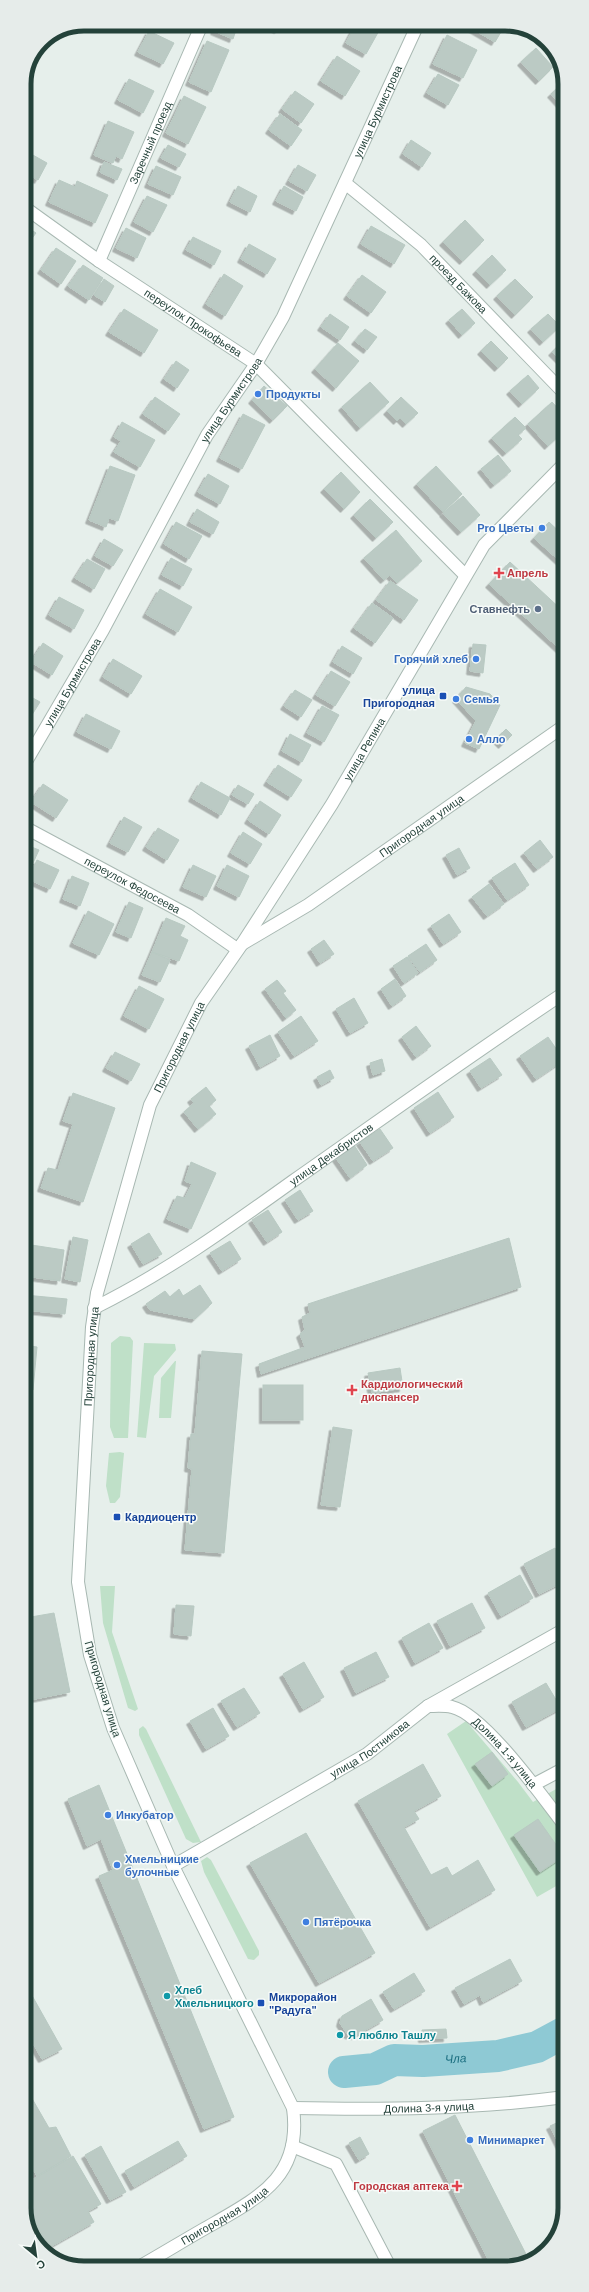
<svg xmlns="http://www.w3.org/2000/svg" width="589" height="2292" viewBox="0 0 589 2292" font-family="Arial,sans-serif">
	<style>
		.green { fill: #bfe0c8 }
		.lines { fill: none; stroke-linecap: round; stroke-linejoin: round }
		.river { stroke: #8ec9d4; stroke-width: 32 }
		.building { fill: #bbcac4; stroke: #b8c9c2; filter: url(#shadow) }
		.minor-casing { stroke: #a8b8b2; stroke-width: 14 }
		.tertiary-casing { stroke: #a8b8b2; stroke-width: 14 }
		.minor { stroke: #fff; stroke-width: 12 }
		.tertiary { stroke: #fff; stroke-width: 12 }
		.shop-dot { fill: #3f7fe0; stroke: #f7fbf9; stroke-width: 1.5 }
		.health-dot { fill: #e0444e; stroke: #f7fbf9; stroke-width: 1.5 }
		.service-dot { fill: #5c6f8a; stroke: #f7fbf9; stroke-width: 1.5 }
		.transit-dot { fill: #1a4fb4; stroke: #f7fbf9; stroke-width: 1.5 }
		.culture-dot { fill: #0f9aa8; stroke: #f7fbf9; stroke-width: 1.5 }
		.labels { text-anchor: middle; stroke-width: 3; stroke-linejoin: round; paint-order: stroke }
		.street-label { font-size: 11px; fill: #24423a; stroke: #f7fbf9 }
		.shop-label { font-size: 11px; font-weight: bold; fill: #366cbe; stroke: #f7fbf9; text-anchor: start }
		.health-label { font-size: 11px; font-weight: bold; fill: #be3a42; stroke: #f7fbf9; text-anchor: start }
		.service-label { font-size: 11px; font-weight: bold; fill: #4e5e75; stroke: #f7fbf9; text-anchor: end }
		.transit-label { font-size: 11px; font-weight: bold; fill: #164399; stroke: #f7fbf9; text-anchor: start }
		.culture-label { font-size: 11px; font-weight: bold; fill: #0d838f; stroke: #f7fbf9; text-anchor: start }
		.water-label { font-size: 12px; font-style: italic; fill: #1c6f80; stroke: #f7fbf9 }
		.rim { fill: none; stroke: #24423a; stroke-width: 5 }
	</style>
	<defs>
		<filter id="shadow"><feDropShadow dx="-3.5" dy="3.5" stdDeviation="0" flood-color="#0004"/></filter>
	</defs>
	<rect width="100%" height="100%" fill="#e6efeb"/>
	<g class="green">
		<polygon points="120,1336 130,1337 133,1341 128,1438 114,1438 110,1427 111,1343"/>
		<polygon points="144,1343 175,1344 176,1350 154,1376 146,1438 137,1437"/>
		<polygon points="175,1361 176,1361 171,1418 159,1418 161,1378"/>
		<polygon points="120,1452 124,1453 120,1497 115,1503 110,1503 106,1486 109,1453"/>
		<polygon points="100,1586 115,1586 112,1632 137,1706 138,1709 135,1711 128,1708 103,1623"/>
		<polygon points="466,1721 518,1782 533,1802 565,1784 565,1881 537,1897 447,1734"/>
		<polygon points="143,1726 146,1729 201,1842 193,1843 186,1839 139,1735 139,1729"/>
		<polygon points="207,1857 211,1860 259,1951 259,1955 254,1960 248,1959 204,1872 201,1861"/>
	</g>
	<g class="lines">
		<path class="river" id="s1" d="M344 2072 375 2069 394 2060 423 2061 498 2056 537 2047 565 2032"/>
	</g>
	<g class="building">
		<polygon points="217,24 238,24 233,39 214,31"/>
		<polygon points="264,24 281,24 278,30"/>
		<polygon points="356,24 370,24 380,29 366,54 346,43"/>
		<polygon points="464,24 500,24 504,27 495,42"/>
		<polygon points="149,31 174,43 163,64 138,52"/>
		<polygon points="447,35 477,50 463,78 433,64"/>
		<polygon points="207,41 229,50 211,92 189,82"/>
		<polygon points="536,48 553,67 539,81 521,62"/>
		<polygon points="337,56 360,71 345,96 321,81"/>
		<polygon points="438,74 459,85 448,105 427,93"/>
		<polygon points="129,79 154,91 143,113 118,100"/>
		<polygon points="564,82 564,108 551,94"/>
		<polygon points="295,91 314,104 301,123 282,109"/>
		<polygon points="184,96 206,107 188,144 166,133"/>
		<polygon points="280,114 302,130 291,146 269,130"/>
		<polygon points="108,121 134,132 122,159 116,156 113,163 94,155"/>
		<polygon points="411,140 431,153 422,167 403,154"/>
		<polygon points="168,145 186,154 179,167 161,158"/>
		<polygon points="24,150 47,163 38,180 24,172"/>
		<polygon points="104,162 122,169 117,180 100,172"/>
		<polygon points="298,165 316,175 307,191 289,181"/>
		<polygon points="156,166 181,177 173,195 148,184"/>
		<polygon points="59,180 75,187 77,181 108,195 95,223 49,202"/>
		<polygon points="238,186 257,196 250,212 230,202"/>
		<polygon points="284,186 303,197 296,211 276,201"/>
		<polygon points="147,196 167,205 153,232 134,222"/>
		<polygon points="465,220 484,240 463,261 443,242"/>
		<polygon points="24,225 36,233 24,249"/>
		<polygon points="371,226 405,245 394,264 361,244"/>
		<polygon points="126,228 146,238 137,258 116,248"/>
		<polygon points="193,237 221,251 214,265 186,250"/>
		<polygon points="249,244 276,259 267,274 241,259"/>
		<polygon points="56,248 76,261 61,284 41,270"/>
		<polygon points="492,255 506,270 490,285 476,271"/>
		<polygon points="83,265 103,278 89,300 68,286"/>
		<polygon points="224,274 243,286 225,316 206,304"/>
		<polygon points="362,275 386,292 371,313 347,296"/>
		<polygon points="104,279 114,286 105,302 94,295"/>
		<polygon points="515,279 533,297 515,315 497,296"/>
		<polygon points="124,309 158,330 144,353 109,332"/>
		<polygon points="462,309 475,323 462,335 449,320"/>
		<polygon points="330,314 349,327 340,340 321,327"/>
		<polygon points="548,314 560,326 543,342 531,329"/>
		<polygon points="365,329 377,337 367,350 355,341"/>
		<polygon points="564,340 564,364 552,352"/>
		<polygon points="491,341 508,358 498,368 481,351"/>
		<polygon points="338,343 359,361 336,388 315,369"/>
		<polygon points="176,361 189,370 177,388 164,379"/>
		<polygon points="528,375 539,388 522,404 510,391"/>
		<polygon points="370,382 389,402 360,428 342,407"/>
		<polygon points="264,386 287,406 273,420 252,400"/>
		<polygon points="155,397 180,414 168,431 143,414"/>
		<polygon points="401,397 418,413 406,424 400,418 397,421 387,411"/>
		<polygon points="552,402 564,415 564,431 548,446 528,424"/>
		<polygon points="243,414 265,425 242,469 220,458"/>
		<polygon points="515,417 526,428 518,435 522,439 506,453 492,438"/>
		<polygon points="122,422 155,440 140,467 114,452 121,441 114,437"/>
		<polygon points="498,455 511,471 494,485 481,469"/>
		<polygon points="110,466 135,475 118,521 109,518 106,527 89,520"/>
		<polygon points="436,466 462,494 443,512 417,484"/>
		<polygon points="341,472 360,492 344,509 324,489"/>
		<polygon points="208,474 229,486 220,504 198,492"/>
		<polygon points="463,496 480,515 461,532 443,513"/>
		<polygon points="370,499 393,522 376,538 354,515"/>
		<polygon points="197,509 219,522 213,534 190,522"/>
		<polygon points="176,522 202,536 189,559 164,544"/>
		<polygon points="549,522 564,536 563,564 534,538"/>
		<polygon points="396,530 422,561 397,583 390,575 384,580 364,558"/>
		<polygon points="104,539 123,550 113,566 95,556"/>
		<polygon points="171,558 192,569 183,586 162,575"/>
		<polygon points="87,559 105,569 94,589 75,578"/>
		<polygon points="510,562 564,612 564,653 489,584"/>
		<polygon points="390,581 418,600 404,620 376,600"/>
		<polygon points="160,589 192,607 178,632 146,614"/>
		<polygon points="59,597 84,610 74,629 49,615"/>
		<polygon points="372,603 393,618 375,643 354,628"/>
		<polygon points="43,643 63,656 52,675 31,662"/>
		<polygon points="473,644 486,645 483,673 470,671"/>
		<polygon points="342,646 362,658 353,674 333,662"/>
		<polygon points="113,659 142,676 131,694 103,677"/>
		<polygon points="331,671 350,682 335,706 316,695"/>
		<polygon points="466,687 490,694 500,705 479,749 465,743 476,721 456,699"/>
		<polygon points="295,690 312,700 301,717 284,706"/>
		<polygon points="24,693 40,702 30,718 24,715"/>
		<polygon points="322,706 339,715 324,742 307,733"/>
		<polygon points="86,714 120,731 111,749 77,732"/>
		<polygon points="506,729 512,735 502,745 496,739"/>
		<polygon points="290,734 311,745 302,762 282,751"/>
		<polygon points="278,765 302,780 291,797 267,782"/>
		<polygon points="201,782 230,798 221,815 192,798"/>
		<polygon points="43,784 68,800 56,818 31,802"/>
		<polygon points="238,785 254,794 248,804 232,795"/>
		<polygon points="260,801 281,815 269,834 248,820"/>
		<polygon points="124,817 142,827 128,852 110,843"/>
		<polygon points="158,828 179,840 167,860 146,847"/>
		<polygon points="243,832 262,844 250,864 231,853"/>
		<polygon points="540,840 553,857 537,869 524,853"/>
		<polygon points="24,844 39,850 26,878 24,877"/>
		<polygon points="459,848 470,868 457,875 446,855"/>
		<polygon points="37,860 59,870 50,889 28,879"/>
		<polygon points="515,863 529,885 507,900 492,878"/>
		<polygon points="193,865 216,876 206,897 183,887"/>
		<polygon points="227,865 249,876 239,897 217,886"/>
		<polygon points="72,876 89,883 80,906 63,899"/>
		<polygon points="489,884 504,904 487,916 472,897"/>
		<polygon points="129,902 143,908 131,938 116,932"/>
		<polygon points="88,911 114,924 99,955 73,943"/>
		<polygon points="449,914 461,932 443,944 431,926"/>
		<polygon points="166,918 185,926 180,936 188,940 179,961 152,952"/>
		<polygon points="324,940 334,954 320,963 311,949"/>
		<polygon points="426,944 437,960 420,972 408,956"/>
		<polygon points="152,952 170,960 160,982 142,975"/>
		<polygon points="407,957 418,973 404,983 393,966"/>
		<polygon points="395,979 406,996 392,1006 381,989"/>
		<polygon points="277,980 286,991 283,993 296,1010 286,1018 265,989"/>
		<polygon points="139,986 164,999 149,1029 124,1016"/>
		<polygon points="354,998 368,1023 350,1033 336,1009"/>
		<polygon points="301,1016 318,1041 294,1056 278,1032"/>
		<polygon points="416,1026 431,1046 416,1057 402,1037"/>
		<polygon points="270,1035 280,1056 260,1067 249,1046"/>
		<polygon points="548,1037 564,1060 536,1079 520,1056"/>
		<polygon points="24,1038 28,1040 25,1047"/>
		<polygon points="115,1052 140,1064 131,1081 106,1068"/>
		<polygon points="490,1058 502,1075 481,1088 470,1071"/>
		<polygon points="382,1059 385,1071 373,1075 370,1063"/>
		<polygon points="330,1070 334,1078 321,1085 317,1077"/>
		<polygon points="206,1087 216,1100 209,1106 216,1114 198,1129 184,1112 194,1103 191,1099"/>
		<polygon points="438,1092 454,1117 430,1133 414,1108"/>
		<polygon points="73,1093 115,1108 83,1202 41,1188 48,1168 58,1170 73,1124 63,1121"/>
		<polygon points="380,1129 393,1148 373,1161 360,1142"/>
		<polygon points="354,1145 367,1165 350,1178 336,1158"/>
		<polygon points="191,1162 216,1173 191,1229 167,1219 177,1196 185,1198 192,1184 185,1181"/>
		<polygon points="300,1190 313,1211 298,1220 285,1200"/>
		<polygon points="268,1210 282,1232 267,1242 252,1220"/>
		<polygon points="149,1233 162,1254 143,1264 131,1244"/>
		<polygon points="73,1237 88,1240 80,1282 65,1279"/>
		<polygon points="509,1238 521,1287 261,1374 259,1364 305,1347 300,1334 305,1330 302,1317 310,1313 308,1304"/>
		<polygon points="230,1241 241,1259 222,1271 210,1253"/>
		<polygon points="25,1244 64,1250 60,1281 25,1276"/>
		<polygon points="200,1285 212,1303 195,1319 150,1310 146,1304 165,1291 170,1297 179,1289 183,1296"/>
		<polygon points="25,1295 67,1299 65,1314 25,1310"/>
		<polygon points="25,1345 37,1347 33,1390 25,1389"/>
		<polygon points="202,1351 242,1354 224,1553 185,1550 192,1469 188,1468 191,1434 195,1434"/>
		<polygon points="400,1368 403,1388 372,1393 368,1373"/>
		<rect x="263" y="1385" width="40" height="35"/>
		<polygon points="333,1427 352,1430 340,1507 321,1505"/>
		<polygon points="555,1548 565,1566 565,1581 539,1594 524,1564"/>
		<polygon points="520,1575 533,1598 501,1616 488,1593"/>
		<polygon points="472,1603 485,1628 450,1646 437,1621"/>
		<polygon points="176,1605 194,1606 191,1636 174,1634"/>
		<polygon points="54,1613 70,1692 25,1701 25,1618"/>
		<polygon points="429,1623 443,1648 415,1663 402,1638"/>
		<polygon points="376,1652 389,1677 356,1693 344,1668"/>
		<polygon points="304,1662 324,1697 303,1709 283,1674"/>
		<polygon points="546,1683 561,1708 526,1727 512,1702"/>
		<polygon points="244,1688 260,1713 237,1727 221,1701"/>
		<polygon points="213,1708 229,1736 206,1749 190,1721"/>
		<polygon points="492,1752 508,1774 492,1786 475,1764"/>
		<polygon points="423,1764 441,1796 414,1811 419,1819 404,1827 431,1875 447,1867 452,1876 478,1860 495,1890 430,1927 358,1801"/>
		<polygon points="99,1785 234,2117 204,2129 99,1876 113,1870 101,1839 87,1846 68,1799"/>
		<polygon points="565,1789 565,1801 560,1792"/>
		<polygon points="538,1819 564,1856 540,1872 514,1835"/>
		<polygon points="306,1833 375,1953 319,1983 250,1863"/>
		<polygon points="510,1959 522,1981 483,2002 480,1995 464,2004 455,1988"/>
		<polygon points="414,1973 425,1991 394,2009 383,1992"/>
		<polygon points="25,1983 62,2049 42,2059 25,2029"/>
		<polygon points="371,1999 383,2020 355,2036 348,2035 340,2023 342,2016"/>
		<polygon points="446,2029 447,2038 422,2039 422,2030"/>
		<polygon points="26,2088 49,2128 56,2127 71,2156 37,2176 25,2155"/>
		<polygon points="455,2115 529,2260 517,2267 492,2267 423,2131"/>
		<polygon points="565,2119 565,2156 550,2126"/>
		<polygon points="360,2137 369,2154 359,2160 349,2143"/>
		<polygon points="178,2141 187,2156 134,2187 125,2171"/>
		<polygon points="101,2146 126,2192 110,2200 85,2155"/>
		<polygon points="73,2156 101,2204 88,2211 94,2222 50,2247 25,2207 25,2184"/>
		<polygon points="25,2209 43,2238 38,2242 25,2220"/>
	</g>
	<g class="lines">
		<defs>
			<g id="minor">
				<polyline points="544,40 549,44"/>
				<path id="s2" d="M345 183 421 245 564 393"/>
				<path id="s3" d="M24 207 99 261 256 364"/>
				<path id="s4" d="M99 261 202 24"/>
				<path id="s5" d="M242 944 308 905 564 726"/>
				<path id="s6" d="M94 1308C165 1273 229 1227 293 1181 383 1118 472 1054 564 993"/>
				<path id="s7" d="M428 1706C435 1706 445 1705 452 1707 484 1714 544 1799 565 1826"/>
				<polyline points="533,1785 565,1768"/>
				<path id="s8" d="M173 1866 367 1754 428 1706 565 1629"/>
				<path id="s9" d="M293 2108C384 2110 474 2109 565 2097"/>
				<polyline points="292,2146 336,2164 390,2267"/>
			</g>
			<g id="tertiary">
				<polyline points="256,364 465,575"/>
				<path id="s10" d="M24 765 103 630 207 435 256 364 283 317 418 24"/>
				<path id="s11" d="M24 827 188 915 237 949"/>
				<path id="s12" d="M137 2268C162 2254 186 2239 211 2225 262 2196 302 2175 293 2108L173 1866 113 1728 90 1655 78 1582 92 1327 97 1293 150 1105 201 1003 242 944 332 804 484 545 564 464"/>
			</g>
		</defs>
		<use href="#minor" class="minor-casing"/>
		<use href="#tertiary" class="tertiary-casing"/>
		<use href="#minor" class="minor"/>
		<use href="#tertiary" class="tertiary"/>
	</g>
	<g class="shop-dot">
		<circle cx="258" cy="394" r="4"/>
		<circle cx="542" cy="528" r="4"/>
		<circle cx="476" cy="659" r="4"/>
		<circle cx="456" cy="699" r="4"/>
		<circle cx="469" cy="739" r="4"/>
		<circle cx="108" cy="1815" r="4"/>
		<circle cx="117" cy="1865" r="4"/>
		<circle cx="306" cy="1922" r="4"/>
		<circle cx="470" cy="2140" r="4"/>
	</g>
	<g class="health-dot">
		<path d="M497 567h4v4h4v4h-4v4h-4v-4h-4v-4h4z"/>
		<path d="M350 1384h4v4h4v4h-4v4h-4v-4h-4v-4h4z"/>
		<path d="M455 2180h4v4h4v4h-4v4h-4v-4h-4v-4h4z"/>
	</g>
	<circle class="service-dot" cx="538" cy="609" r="4"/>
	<g class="transit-dot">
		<rect x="439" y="692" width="8" height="8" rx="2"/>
		<rect x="113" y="1513" width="8" height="8" rx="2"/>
		<rect x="257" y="1999" width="8" height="8" rx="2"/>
	</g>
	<g class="culture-dot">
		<circle cx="167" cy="1996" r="4"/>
		<circle cx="340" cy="2035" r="4"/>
	</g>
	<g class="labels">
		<g class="street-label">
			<text dy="4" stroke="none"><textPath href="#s10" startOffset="744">улица Бурмистрова</textPath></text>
			<text dy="4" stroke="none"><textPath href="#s4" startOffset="129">Заречный проезд</textPath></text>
			<text dy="4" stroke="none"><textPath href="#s2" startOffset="152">проезд Бажова</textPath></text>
			<text dy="4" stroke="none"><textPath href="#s3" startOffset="205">переулок Прокофьева</textPath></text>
			<text dy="4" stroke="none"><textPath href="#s10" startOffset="420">улица Бурмистрова</textPath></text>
			<text dy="4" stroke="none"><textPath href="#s10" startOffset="96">улица Бурмистрова</textPath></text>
			<text dy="4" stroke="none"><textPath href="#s12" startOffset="1713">улица Репина</textPath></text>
			<text dy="4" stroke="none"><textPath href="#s5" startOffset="215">Пригородная улица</textPath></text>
			<text dy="4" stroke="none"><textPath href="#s11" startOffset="123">переулок Федосеева</textPath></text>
			<text dy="4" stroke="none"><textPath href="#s12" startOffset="1362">Пригородная улица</textPath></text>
			<text dy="4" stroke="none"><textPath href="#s6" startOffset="283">улица Декабристов</textPath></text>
			<text dy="4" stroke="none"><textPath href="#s12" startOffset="1038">Пригородная улица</textPath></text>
			<text transform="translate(103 1689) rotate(73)" y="4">Пригородная улица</text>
			<text dy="4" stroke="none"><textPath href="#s8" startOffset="229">улица Постникова</textPath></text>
			<text dy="4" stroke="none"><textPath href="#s7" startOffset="95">Долина 1-я улица</textPath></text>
			<text dy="4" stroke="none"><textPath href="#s9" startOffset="136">Долина 3-я улица</textPath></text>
			<text dy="4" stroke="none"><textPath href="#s12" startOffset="102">Пригородная улица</textPath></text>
		</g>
		<g class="shop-label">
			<text x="266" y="398">Продукты</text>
			<text x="534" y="532" text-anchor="end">Pro Цветы</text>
			<text x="468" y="663" text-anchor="end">Горячий хлеб</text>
			<text x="464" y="703">Семья</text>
			<text x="477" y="743">Алло</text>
			<text x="116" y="1819">Инкубатор</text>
			<text x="125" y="1863">Хмельницкие<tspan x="125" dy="13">булочные</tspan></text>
			<text x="314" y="1926">Пятёрочка</text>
			<text x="478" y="2144">Минимаркет</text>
		</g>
		<g class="health-label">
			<text x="507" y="577">Апрель</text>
			<text x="361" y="1388">Кардиологический<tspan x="361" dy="13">диспансер</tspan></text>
			<text x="449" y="2190" text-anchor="end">Городская аптека</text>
		</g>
		<g class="service-label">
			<text x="530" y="613">Ставнефть</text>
		</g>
		<g class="transit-label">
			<text x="435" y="694" text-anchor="end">улица<tspan x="435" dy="13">Пригородная</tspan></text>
			<text x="125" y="1521">Кардиоцентр</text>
			<text x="269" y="2001">Микрорайон<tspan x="269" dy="13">"Радуга"</tspan></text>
		</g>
		<g class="culture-label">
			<text x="175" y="1994">Хлеб<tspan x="175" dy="13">Хмельницкого</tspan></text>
			<text x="348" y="2039">Я люблю Ташлу</text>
		</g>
		<g class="water-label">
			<text dy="4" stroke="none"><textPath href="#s1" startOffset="114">Чла</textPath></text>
		</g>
	</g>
	<path d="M0 0H589V2292H0ZM84 31H505A53 53 0 0 1 558 84V2208A53 53 0 0 1 505 2261H84A53 53 0 0 1 31 2208V84A53 53 0 0 1 84 31Z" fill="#e6ecea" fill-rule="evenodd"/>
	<path class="rim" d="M84 31H505A53 53 0 0 1 558 84V2208A53 53 0 0 1 505 2261H84A53 53 0 0 1 31 2208V84A53 53 0 0 1 84 31Z"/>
	<g transform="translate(36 2256) rotate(151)" stroke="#f7fbf9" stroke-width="3" paint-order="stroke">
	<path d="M0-3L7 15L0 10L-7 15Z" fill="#24423a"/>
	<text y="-6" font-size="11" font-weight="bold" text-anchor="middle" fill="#24423a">С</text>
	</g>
</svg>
